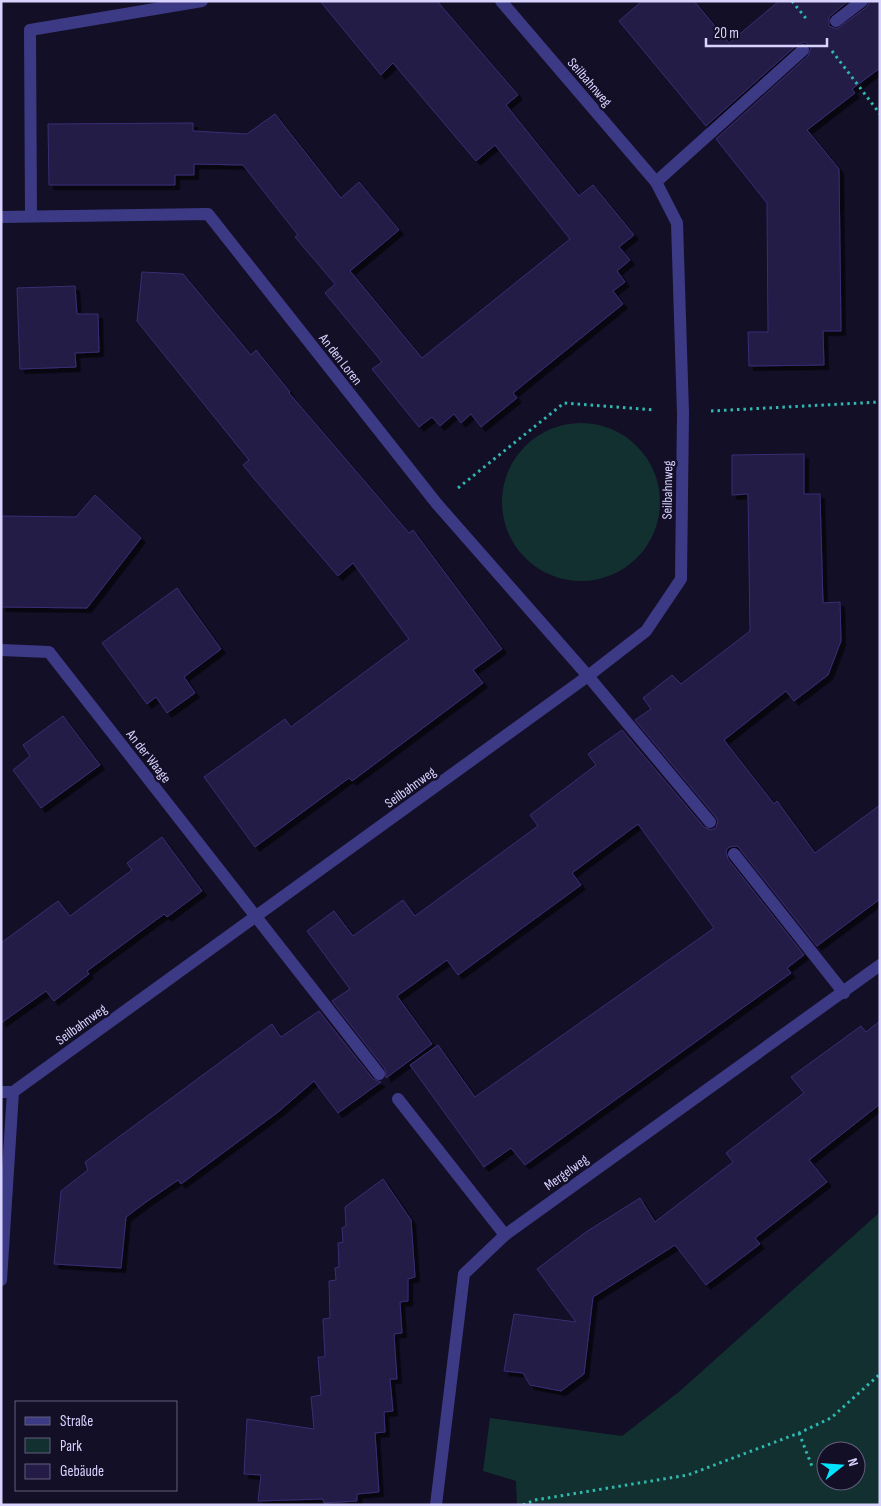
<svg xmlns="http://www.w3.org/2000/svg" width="881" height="1506" viewBox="0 0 881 1506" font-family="'Sofia Sans Condensed',sans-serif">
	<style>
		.green { fill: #12302f; fill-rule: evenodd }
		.building { fill: #241b47; stroke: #3b2d73; filter: url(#shadow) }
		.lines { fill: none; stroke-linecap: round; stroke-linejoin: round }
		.path { stroke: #2fb8b0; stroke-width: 3; stroke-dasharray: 2.5 4; stroke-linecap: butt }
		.minor { stroke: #3d3a85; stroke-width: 12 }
		.labels { text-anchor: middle; stroke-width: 5; stroke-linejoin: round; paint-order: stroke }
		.street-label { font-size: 14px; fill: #d9d4ff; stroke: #130f26 }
	</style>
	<defs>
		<filter id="shadow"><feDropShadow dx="4.5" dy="4.5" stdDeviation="0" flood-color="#0009"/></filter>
	</defs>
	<rect width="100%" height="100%" fill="#130f26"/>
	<g class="green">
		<circle cx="581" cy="502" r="79"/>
		<path d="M880 1212V1505H517L516 1481 483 1471 490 1418 622 1436 680 1391ZM826 1451H856V1481H826Z"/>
	</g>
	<g class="building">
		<polygon points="320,1 437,1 518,95 506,105 579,196 593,185 634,235 619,247 630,260 617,271 625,282 613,291 623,304 513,393 517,398 481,427 471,414 461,423 454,414 440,426 432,417 419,427 372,369 382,362 325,293 335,284 295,237 298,235 243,165 194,164 194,175 175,175 175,185 49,185 48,124 193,123 193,131 247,134 275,114 341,198 359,182 399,230 350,271 422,358 570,239 495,145 476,161 393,63 381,75"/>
		<polygon points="642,1 694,1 729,43 779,1 848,1 829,17 829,26 837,29 867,7 870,1 880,1 880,68 852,89 855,93 807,130 839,169 841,331 823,331 824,365 749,366 748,332 768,332 767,203 716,139 808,56 811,48 805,42 798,44 706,126 619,21"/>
		<polygon points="142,272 183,274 251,355 256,350 290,392 289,393 409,533 413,530 502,649 473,670 483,683 352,781 349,778 255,847 204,777 285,719 291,727 409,639 353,563 338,576 256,481 243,465 249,460 137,321"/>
		<polygon points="75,286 77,314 98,314 99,352 75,353 76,367 20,369 17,288"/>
		<polygon points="804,454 804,494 820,494 823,603 840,602 841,641 828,675 794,701 786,691 724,740 774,804 777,801 815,853 880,805 880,899 817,946 740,849 737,846 729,847 726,851 728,859 804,955 787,968 791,973 525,1165 511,1148 484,1167 410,1065 438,1045 475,1097 714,928 638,824 572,873 581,885 458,975 447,960 397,996 432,1044 386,1078 385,1069 332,1001 350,989 307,931 334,911 353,936 403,900 415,916 538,826 530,815 596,765 588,754 622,730 704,827 711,830 716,828 718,821 716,817 635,720 651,709 643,698 672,675 681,684 750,631 748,494 732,495 732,455"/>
		<polygon points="95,495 141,538 87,608 1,607 1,516 76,517"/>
		<polygon points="177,588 221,649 184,677 195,693 167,713 156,697 147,704 102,643"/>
		<polygon points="63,716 100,765 41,808 13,770 30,756 23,745"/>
		<polygon points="162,837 202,891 167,917 164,914 87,971 89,974 54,1001 46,991 1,1023 1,943 58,901 70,916 132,870 127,863"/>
		<polygon points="319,1011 373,1079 381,1082 338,1113 314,1081 278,1112 181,1184 178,1180 146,1202 126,1217 121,1268 54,1264 61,1191 88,1170 85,1162 272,1024 281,1037"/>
		<polygon points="880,1021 880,1104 809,1160 827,1182 755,1238 760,1244 706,1285 675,1245 593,1297 584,1374 561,1391 530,1385 523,1373 504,1371 514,1314 576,1322 537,1269 586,1232 640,1198 655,1222 733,1162 726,1153 804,1093 791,1077 861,1026 866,1032"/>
		<polygon points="383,1179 411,1220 415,1277 408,1279 408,1301 400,1302 402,1333 394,1334 397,1379 390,1379 393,1411 384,1412 385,1432 375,1433 379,1492 357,1494 357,1501 324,1503 323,1499 258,1501 261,1475 244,1474 247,1419 314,1429 311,1397 321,1395 318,1357 325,1357 323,1319 330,1318 329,1281 336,1280 335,1268 339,1267 338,1243 343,1242 342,1228 346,1226 345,1207"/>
	</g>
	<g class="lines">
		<g class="path">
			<polyline points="792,1 808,21"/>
			<polyline points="832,51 880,114"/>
			<polyline points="711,411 880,402"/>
			<polyline points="458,488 564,403 655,410"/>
			<polyline points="799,1433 813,1469"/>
			<polyline points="523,1505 535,1500 688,1475 799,1433 831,1418 880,1374"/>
		</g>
		<g class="minor">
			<polyline points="836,21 862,1"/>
			<polyline points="656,182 803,50"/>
			<polyline points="31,216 30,30 202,1"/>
			<polyline points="1,217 208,214 437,504 588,676 710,822"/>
			<polyline points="1,650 49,652 379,1074"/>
			<polyline points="734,854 844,993"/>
			<polyline points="1,1092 13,1092 588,676 646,631 681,579 683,413 677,223 656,182 501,1"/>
			<polyline points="398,1099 505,1235"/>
			<polyline points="1,1280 13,1092"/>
			<polyline points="436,1505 464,1274 505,1235 880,965"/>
		</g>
	</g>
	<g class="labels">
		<g class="street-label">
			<text transform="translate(590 82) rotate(49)" y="5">Seilbahnweg</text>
			<text transform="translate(341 359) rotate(52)" y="5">An den Loren</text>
			<text transform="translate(667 490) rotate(-89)" y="5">Seilbahnweg</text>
			<text transform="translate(149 756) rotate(52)" y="5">An der Waage</text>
			<text transform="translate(410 787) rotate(-36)" y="5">Seilbahnweg</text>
			<text transform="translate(81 1024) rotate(-36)" y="5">Seilbahnweg</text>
			<text transform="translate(566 1172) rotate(-36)" y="5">Mergelweg</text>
		</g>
	</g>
	<rect width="881" height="1506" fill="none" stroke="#d9d4ff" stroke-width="5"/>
	<rect x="15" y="1401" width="162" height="90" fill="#130f26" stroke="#625e7d"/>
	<rect x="25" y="1417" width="25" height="8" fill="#3d3a85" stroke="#625e7d"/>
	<text x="60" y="1426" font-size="15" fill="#d9d4ff">Straße</text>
	<rect x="25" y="1438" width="25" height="15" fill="#12302f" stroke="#625e7d"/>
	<text x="60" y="1451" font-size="15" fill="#d9d4ff">Park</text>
	<rect x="25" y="1464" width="25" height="15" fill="#241b47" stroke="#625e7d"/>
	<text x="60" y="1476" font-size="15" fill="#d9d4ff">Gebäude</text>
	<g transform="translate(841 1466) rotate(73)"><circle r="24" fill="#130f26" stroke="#625e7d"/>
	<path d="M0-4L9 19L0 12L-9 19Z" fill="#00e5ff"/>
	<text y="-8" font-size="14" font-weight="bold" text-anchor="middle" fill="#d9d4ff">N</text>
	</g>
	<path d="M706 38v8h121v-8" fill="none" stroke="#d9d4ff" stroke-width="2.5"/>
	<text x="714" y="38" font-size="15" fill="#d9d4ff" stroke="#130f26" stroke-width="4" paint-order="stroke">20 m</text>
</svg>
